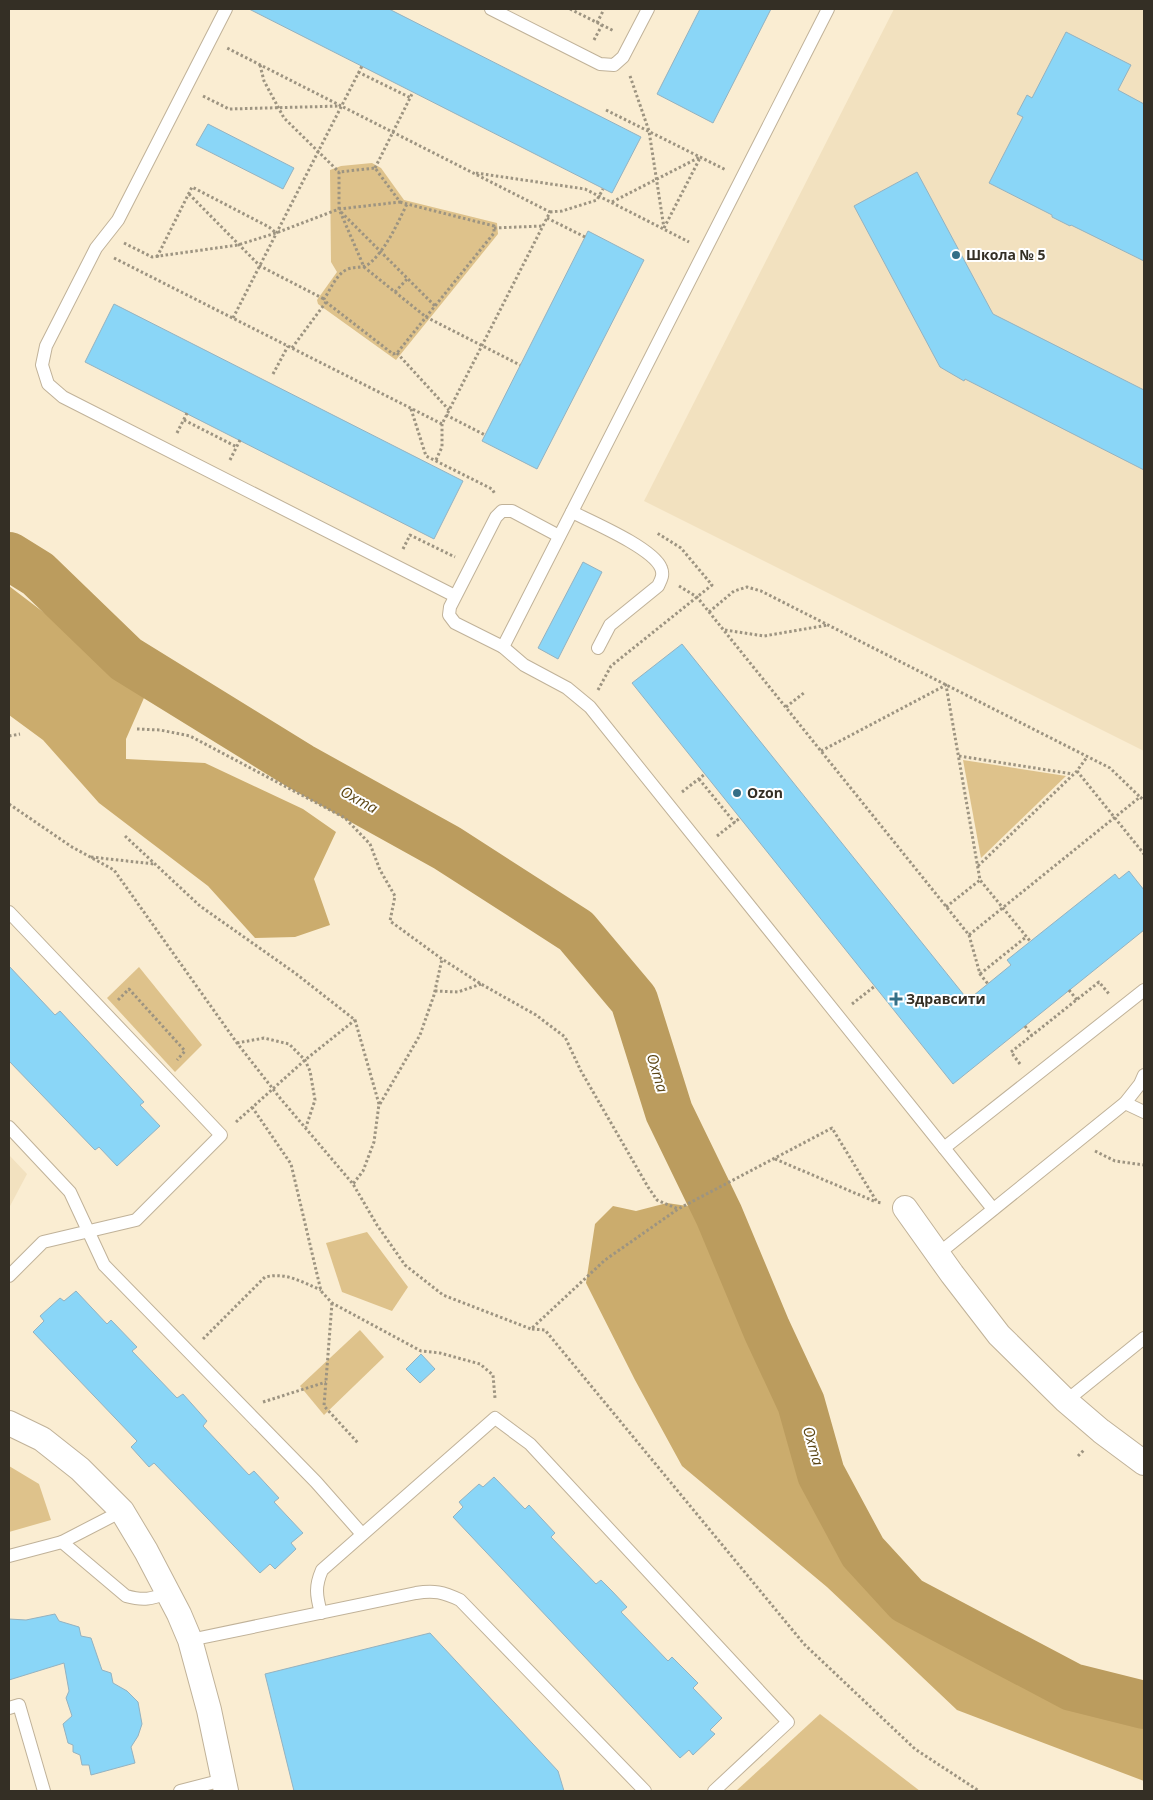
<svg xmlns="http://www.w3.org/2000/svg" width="1153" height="1800" viewBox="0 0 1153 1800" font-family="'Open Sans',sans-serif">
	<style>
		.built { fill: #f2e1bf }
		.green { fill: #dec28b }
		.forest { fill: #cbac6d }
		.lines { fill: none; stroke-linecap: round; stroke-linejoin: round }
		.river { stroke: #bb9c5e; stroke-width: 48 }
		.building { fill: #8ad6f7; stroke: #94b2c0 }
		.service-casing { stroke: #c0b299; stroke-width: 14 }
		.minor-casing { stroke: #c0b299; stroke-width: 26 }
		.path { stroke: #9d9481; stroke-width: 3; stroke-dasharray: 2.5 2.5; stroke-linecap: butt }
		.service { stroke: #fff; stroke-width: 12 }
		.minor { stroke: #fff; stroke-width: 24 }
		.poi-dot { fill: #346f87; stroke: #fff; stroke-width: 2 }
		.labels { text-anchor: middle; stroke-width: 4; stroke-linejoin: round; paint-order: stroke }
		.poi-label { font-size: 14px; font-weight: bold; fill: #342f25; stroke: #fff; text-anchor: start }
		.water-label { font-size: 15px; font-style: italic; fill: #5c4615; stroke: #fff }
	</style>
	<rect width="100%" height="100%" fill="#faedd2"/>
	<g class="built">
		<polygon points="894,9 1144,9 1144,751 644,501"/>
		<polygon points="9,1155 27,1174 9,1208"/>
	</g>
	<g class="green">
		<polygon points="372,163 381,168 404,200 497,223 498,234 396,360 318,304 317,300 337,272 331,262 330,170 341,166"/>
		<polygon points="963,760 1066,776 981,858"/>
		<polygon points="139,967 202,1045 175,1072 107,998"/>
		<polygon points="367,1232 408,1287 392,1311 342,1292 326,1243"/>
		<polygon points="360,1330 384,1357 324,1415 300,1386"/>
		<polygon points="9,1466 39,1484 51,1520 9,1532"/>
		<polygon points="820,1714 920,1791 736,1791"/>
	</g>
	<g class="forest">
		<polygon points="9,586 147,691 126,739 126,759 205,763 303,809 336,832 314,879 330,925 295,937 255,938 208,886 99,803 43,740 9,715"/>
		<polygon points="667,1203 694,1207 727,1278 769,1356 839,1537 902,1602 1068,1697 1144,1714 1144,1781 957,1710 827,1587 682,1466 635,1380 586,1283 595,1224 613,1206 636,1211"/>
	</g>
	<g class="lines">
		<polyline class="river" points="9,556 38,574 126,659 301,767 447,848 576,931 634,1000 669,1112 719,1215 767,1330 801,1403 821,1474 863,1552 907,1600 1072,1687 1144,1705"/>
	</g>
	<g class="building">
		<polygon points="249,9 389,9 641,137 612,193"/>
		<polygon points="700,9 771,9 713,123 657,94"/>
		<polygon points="1066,32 1131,65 1118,90 1144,104 1144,261 1071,225 1070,226 1052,217 1052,215 989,183 1023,117 1017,114 1027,95 1032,98"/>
		<polygon points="208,124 294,168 283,189 196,145"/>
		<polygon points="917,172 993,314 1144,390 1144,470 965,379 964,381 940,367 854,206"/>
		<polygon points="588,231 644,260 537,469 482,441"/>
		<polygon points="114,304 463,481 434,539 85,362"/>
		<polygon points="583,562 602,572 558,659 538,648"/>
		<polygon points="682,644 968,1000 1011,965 1007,960 1115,874 1119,879 1129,871 1144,890 1144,930 953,1084 632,683"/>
		<polygon points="9,966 55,1015 60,1011 144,1102 140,1105 160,1126 117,1166 99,1147 95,1150 9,1061"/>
		<polygon points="76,1291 107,1324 111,1320 137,1347 132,1351 177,1398 183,1394 207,1421 203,1426 249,1475 254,1471 279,1498 274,1502 303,1533 291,1543 296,1549 275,1569 270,1564 260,1573 154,1463 149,1467 131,1447 137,1441 33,1332 44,1321 40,1316 60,1298 64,1301"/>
		<polygon points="421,1354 435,1369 420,1383 406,1369"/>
		<polygon points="494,1477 525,1509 529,1505 555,1533 551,1537 596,1584 601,1580 612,1591 627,1607 621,1612 668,1661 672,1657 698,1683 693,1688 722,1718 710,1730 715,1734 693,1755 689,1750 680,1758 453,1517 463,1507 459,1502 479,1484 483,1487"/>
		<polygon points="55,1614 59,1621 79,1627 81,1636 91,1638 102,1670 111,1673 113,1683 127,1691 138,1702 142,1724 138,1736 131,1747 135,1763 91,1775 89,1765 82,1765 80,1755 73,1752 73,1745 68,1743 63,1724 72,1716 66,1698 69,1691 64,1663 9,1680 9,1619 26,1620"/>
		<polygon points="430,1633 558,1771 564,1791 294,1791 265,1674"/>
	</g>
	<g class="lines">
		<defs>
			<g id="service">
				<polyline points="226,9 118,220 96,248 46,346 42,365 48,384 63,397 455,596"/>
				<polyline points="491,9 600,64 614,65 623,57 648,9"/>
				<path d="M572 512C592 522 653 548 661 568 664 575 661 580 658 586L610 625 598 648"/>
				<polyline points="559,536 512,511 502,511 496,517 450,607 449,615 455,623 503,647 524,665 567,688 590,707 993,1209"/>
				<polyline points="503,647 828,9"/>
				<polyline points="9,912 221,1135 136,1220 43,1242 9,1276"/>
				<polyline points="1125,1103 1144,1112"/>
				<polyline points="9,1127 70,1192 104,1265 316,1482 362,1534"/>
				<polyline points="944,1148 1144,990"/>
				<polyline points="938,1254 1125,1103 1140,1084 1144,1075"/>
				<polyline points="1066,1401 1144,1338"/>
				<polyline points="62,1542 122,1511"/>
				<path d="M9 1556 62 1542 126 1596C144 1601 151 1599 168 1593"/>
				<path d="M321 1613C316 1595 315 1586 322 1570L495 1418 530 1444 788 1722 714 1791"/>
				<path d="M190 1640 416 1593C434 1590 443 1592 460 1600L645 1791"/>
				<polyline points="9,1708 19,1705 44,1791"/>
				<polyline points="180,1791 223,1780"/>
			</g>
			<g id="minor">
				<polyline points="905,1208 952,1274 999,1335 1066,1401 1101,1431 1144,1463"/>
				<polyline points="9,1423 42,1439 80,1469 122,1511 146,1551 179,1614 190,1640 209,1710 226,1791"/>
			</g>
		</defs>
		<use href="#service" class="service-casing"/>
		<use href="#minor" class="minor-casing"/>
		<g class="path">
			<polyline points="570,9 614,31"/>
			<polyline points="597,23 604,9"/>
			<polyline points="594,40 602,25"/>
			<polyline points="260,65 264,81 284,118 339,172"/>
			<polyline points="358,72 411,98"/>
			<polyline points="630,76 649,131 664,228"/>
			<polyline points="203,96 229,109 341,106"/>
			<polyline points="606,110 726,170"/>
			<polyline points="375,168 413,92"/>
			<polyline points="476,173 585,189 689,242"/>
			<polyline points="189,194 260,266 324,299"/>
			<path d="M400 202 407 204 494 226V233L397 353 393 354 326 302 324 299C331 289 336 274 348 269 356 266 363 269 370 263 387 248 397 224 407 204"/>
			<polyline points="612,202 700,157"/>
			<polyline points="341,212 435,306"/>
			<polyline points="550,212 562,211 597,200 603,189"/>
			<polyline points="547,218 585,237"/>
			<polyline points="494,228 542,226"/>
			<polyline points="664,228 700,158"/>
			<polyline points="124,243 152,257 238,245 276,233 339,209 400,202 375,168 339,172 339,209 364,267 426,317 520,365"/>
			<polyline points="157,257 192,187 269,227 276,233"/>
			<polyline points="114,258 442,424 550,212 227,48"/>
			<polyline points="395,292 408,278"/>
			<polyline points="233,318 362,66"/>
			<polyline points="292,348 326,302"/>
			<polyline points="397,353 449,410"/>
			<polyline points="273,374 288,346"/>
			<polyline points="411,409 426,456 492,489 495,494"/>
			<polyline points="446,415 485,435"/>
			<polyline points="184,420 237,447"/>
			<polyline points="177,433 187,413"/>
			<polyline points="230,460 240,440"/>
			<polyline points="436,460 442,447 442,424"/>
			<polyline points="403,549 410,535 455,557"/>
			<polyline points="679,586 697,597 969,935 1140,797 1144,800"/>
			<polyline points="709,612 734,591 747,587 761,591 1110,768 1140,797"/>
			<polyline points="725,630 764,636 828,625"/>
			<polyline points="598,690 611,666 712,585 681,548 657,533"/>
			<polyline points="786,707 805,692"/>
			<polyline points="137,729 160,730 190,736 345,818 370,844 380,870 395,896 390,921 442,959 481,984 536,1015 565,1037 581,1071 648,1187 657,1200 678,1209"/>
			<polyline points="9,736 20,734"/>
			<polyline points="821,751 946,685 980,880 1030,941"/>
			<polyline points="959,756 1073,774"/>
			<polyline points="1077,771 1144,854"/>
			<polyline points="699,779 735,823"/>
			<polyline points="682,792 705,774"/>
			<polyline points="9,804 72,847 114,870 237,1043 280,1098 353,1184 377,1225 405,1265 443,1295 531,1329 605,1260 678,1209 832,1128 877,1202 882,1203"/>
			<polyline points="125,836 200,906 295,973 355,1020 379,1104 374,1142 363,1171 353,1184"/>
			<polyline points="717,836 740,818"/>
			<polyline points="91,857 154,864"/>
			<polyline points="978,866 1077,771 1087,757"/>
			<polyline points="946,907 980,880"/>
			<polyline points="969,935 980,974 988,984"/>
			<polyline points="980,974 1026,937"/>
			<polyline points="1069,990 1077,1000"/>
			<polyline points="435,991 458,992 481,984"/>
			<polyline points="118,1000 129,989 185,1051 177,1060"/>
			<polyline points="852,1004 875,986"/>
			<polyline points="1025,1026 1032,1036"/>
			<polyline points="237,1043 264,1038 289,1044 305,1060 310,1071 315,1100 306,1127"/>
			<polyline points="1020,1064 1011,1052 1099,982 1109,994"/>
			<polyline points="380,1104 420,1035 434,995 442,959"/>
			<polyline points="252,1107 291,1164 321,1291 332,1303 421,1351 440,1353 480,1364 493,1375 495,1398"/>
			<polyline points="236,1122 305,1060 355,1020"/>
			<polyline points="1095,1151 1115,1161 1144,1165"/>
			<polyline points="775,1159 876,1202"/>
			<polyline points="332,1303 324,1406 358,1443"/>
			<polyline points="532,1329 545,1330 804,1644 915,1749 979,1791"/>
			<path d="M203 1339 265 1277C287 1272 301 1282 321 1290"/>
			<polyline points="263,1402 326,1382"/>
			<polyline points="1078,1456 1085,1449"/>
		</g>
		<use href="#service" class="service"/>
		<use href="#minor" class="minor"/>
	</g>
	<g class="poi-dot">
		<circle cx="956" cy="255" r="5"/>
		<circle cx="737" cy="793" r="5"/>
		<path d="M893.5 991.5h5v5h5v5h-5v5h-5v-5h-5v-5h5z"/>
	</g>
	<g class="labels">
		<g class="poi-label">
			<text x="966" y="260">Школа № 5</text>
			<text x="747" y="798">Ozon</text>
			<text x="906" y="1004">Здравсити</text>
		</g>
		<g class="water-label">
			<text transform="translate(359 800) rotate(29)" y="5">Охта</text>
			<text transform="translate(657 1073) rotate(73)" y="5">Охта</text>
			<text transform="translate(813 1446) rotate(74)" y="5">Охта</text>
		</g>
	</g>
	<rect width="1153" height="1800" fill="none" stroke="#342f25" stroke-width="20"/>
</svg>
